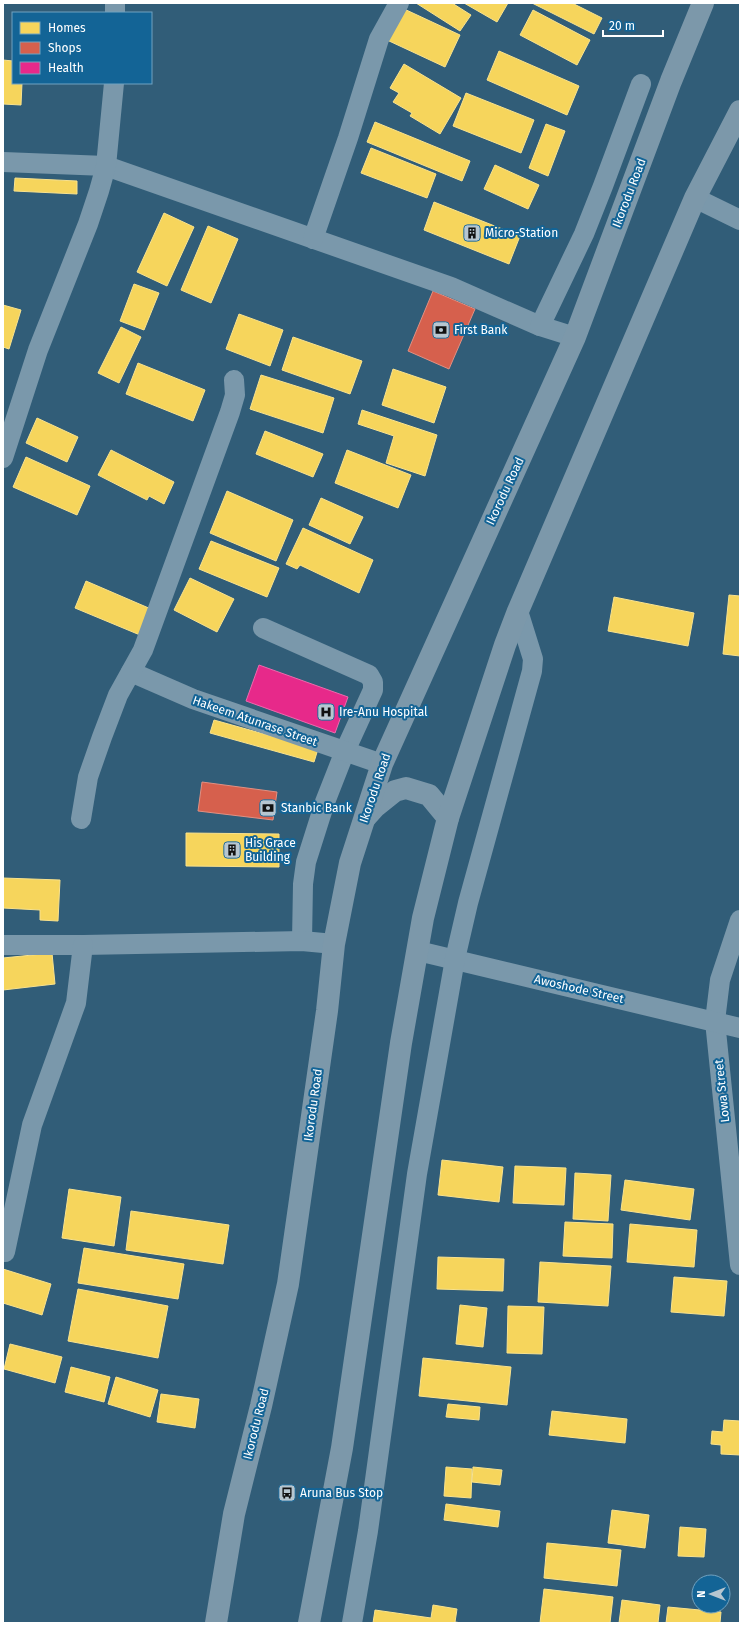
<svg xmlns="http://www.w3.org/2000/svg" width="743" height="1626" viewBox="0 0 743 1626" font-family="'Fira Sans',sans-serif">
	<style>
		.homes { fill: #f6d55c; stroke: #f9e28d }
		.shops { fill: #d6604d; stroke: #e29082 }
		.health { fill: #e7298a; stroke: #ee69ad }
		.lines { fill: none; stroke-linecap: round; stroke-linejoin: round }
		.street { stroke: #7a98ab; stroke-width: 20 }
		.highway { stroke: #7c98aa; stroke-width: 22 }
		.labels { text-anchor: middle; stroke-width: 4; stroke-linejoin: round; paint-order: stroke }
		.street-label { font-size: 12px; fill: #fff; stroke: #136496 }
		.poi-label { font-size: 12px; fill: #fff; stroke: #136496; text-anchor: start }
	</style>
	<rect width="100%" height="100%" fill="#315d78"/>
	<g class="homes">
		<polygon points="416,3 452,3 471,15 460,31"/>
		<polygon points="464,3 508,3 497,22"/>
		<polygon points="532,3 572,3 602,18 594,34"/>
		<polygon points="402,8 460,35 445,67 387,40"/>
		<polygon points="533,10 590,40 577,65 520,35"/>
		<polygon points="499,51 579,86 567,115 487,80"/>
		<polygon points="3,60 13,61 13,83 22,83 21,105 3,104"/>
		<polygon points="404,64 461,98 440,134 410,116 412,113 393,102 399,93 390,88"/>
		<polygon points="466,93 534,120 521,153 453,126"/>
		<polygon points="375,122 470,161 462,181 367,142"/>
		<polygon points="546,124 565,131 548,176 529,168"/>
		<polygon points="371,148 436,174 427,198 361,173"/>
		<polygon points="495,165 539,185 528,209 484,189"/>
		<polygon points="15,178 77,181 77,194 14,191"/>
		<polygon points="434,202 520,236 509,264 424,230"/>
		<polygon points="164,213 194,227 167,286 137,272"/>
		<polygon points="208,226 238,239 211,303 181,290"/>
		<polygon points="134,284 159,293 144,330 120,321"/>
		<polygon points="3,305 21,310 9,349 3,347"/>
		<polygon points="239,314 283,330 270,366 226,349"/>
		<polygon points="121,327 141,337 119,383 98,373"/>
		<polygon points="293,337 362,361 350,394 282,370"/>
		<polygon points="138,363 205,390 193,421 126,394"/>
		<polygon points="393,369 446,387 434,423 382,405"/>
		<polygon points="261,375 334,398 323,433 250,409"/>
		<polygon points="362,410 437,435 425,476 386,463 394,436 358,424"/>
		<polygon points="37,418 78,437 67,462 26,443"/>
		<polygon points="265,431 323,454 313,477 256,454"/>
		<polygon points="111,450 174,482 164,504 149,496 147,500 98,475"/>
		<polygon points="347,450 411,475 398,508 335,483"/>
		<polygon points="26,457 90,486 77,515 13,487"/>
		<polygon points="227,491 293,520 276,561 210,533"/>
		<polygon points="321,498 363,517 350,544 309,525"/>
		<polygon points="303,528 373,560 359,593 300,565 297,569 286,564"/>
		<polygon points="211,541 279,568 267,597 199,569"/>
		<polygon points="190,578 234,599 217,632 174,610"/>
		<polygon points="86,581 151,609 140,635 75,608"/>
		<polygon points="729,595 740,596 740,656 723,654"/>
		<polygon points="614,597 694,613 688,646 608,631"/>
		<polygon points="214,720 318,749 314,762 210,733"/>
		<polygon points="186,833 279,834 279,867 186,866"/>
		<polygon points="3,878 60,880 58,921 40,920 40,910 3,908"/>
		<polygon points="52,953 55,984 3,990 3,958"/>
		<polygon points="442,1160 503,1167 499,1202 438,1195"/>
		<polygon points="515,1166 566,1168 564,1205 513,1203"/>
		<polygon points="575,1173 611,1175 608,1221 573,1219"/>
		<polygon points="625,1180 694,1189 690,1220 621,1210"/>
		<polygon points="69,1189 121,1197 114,1246 62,1238"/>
		<polygon points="131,1211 229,1225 223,1264 126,1250"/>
		<polygon points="565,1222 613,1224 612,1258 563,1256"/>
		<polygon points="630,1224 697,1230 694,1267 627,1262"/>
		<polygon points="84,1248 184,1264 178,1299 78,1283"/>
		<polygon points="438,1257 504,1259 503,1291 437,1289"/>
		<polygon points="540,1262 611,1266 608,1306 538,1302"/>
		<polygon points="3,1269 51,1284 42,1315 3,1303"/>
		<polygon points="674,1277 727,1281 724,1316 671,1312"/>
		<polygon points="78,1289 168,1306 158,1358 68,1341"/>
		<polygon points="460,1305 487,1308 483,1347 456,1344"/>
		<polygon points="508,1306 544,1307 542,1354 507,1353"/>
		<polygon points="10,1344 62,1357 55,1383 4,1369"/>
		<polygon points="423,1358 511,1367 507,1405 419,1396"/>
		<polygon points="71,1367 110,1377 104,1402 65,1392"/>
		<polygon points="116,1377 158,1390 150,1417 108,1404"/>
		<polygon points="161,1394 199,1399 195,1428 157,1422"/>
		<polygon points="448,1404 480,1407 479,1420 446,1417"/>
		<polygon points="552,1411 627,1419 625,1443 549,1435"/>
		<polygon points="724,1420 740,1421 740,1455 721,1454 721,1445 711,1444 712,1431 723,1432"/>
		<polygon points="446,1467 472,1469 471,1498 444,1496"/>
		<polygon points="473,1467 502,1470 500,1485 472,1482"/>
		<polygon points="446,1504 500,1511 498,1527 444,1520"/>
		<polygon points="612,1510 649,1515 645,1548 608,1543"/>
		<polygon points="680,1527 706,1529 704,1557 678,1556"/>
		<polygon points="547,1543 621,1550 617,1586 544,1578"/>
		<polygon points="544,1589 613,1597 610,1623 540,1623"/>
		<polygon points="622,1600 660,1605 658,1623 619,1623"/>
		<polygon points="433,1605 457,1609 455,1622 462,1623 373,1623 375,1610 431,1618"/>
		<polygon points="668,1607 721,1612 720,1623 666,1623"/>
	</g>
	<g class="shops">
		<polygon points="433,291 475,309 449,369 408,351"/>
		<polygon points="202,782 277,792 273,820 198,811"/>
	</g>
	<polygon class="health" points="259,665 348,697 335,733 246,701"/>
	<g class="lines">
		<g class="street">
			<polyline points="115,3 115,13"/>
			<polyline points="3,162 106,166 451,287 540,326 575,337"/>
			<polyline points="695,198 740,220"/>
			<polyline points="313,239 348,138 379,39 399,3"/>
			<polyline points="540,326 584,234 603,186 641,84"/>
			<polyline points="3,458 38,350 88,224 99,191 106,166 114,83"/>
			<polyline points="263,628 369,675 373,682 373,690 345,751 325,802 306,862 303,884 302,941"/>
			<polyline points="131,672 193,699 382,764"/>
			<polyline points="81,819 88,777 102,737 118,695 143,650 230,412 235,395 234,380"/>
			<polyline points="740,920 720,980 715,1021 740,1265"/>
			<polyline points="3,945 83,945 302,941 334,944"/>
			<polyline points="418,951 740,1028"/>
			<polyline points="5,1252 32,1125 76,1003 83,945"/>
			<polyline points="352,1623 368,1531 417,1174 455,959 468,903 532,671 533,659 518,611"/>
		</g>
		<g class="highway">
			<polyline points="366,817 375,807 395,791 406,788 429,795 448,818"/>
			<polyline points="216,1623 234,1514 261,1406 288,1284 327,1011 334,944 350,863 382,764 575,337 671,81 703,3"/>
			<polyline points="309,1623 342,1448 401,1043 423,918 448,818 505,645 518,611 695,198 740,111"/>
		</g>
	</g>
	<defs>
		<symbol id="building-square" viewBox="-11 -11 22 22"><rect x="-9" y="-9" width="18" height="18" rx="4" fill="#b7c6d0" stroke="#136496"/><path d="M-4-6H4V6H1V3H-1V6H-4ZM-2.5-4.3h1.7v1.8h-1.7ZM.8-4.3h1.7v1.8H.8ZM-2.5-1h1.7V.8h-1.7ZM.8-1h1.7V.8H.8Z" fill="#111"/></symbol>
		<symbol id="bank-square" viewBox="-11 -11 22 22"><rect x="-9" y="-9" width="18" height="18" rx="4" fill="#b7c6d0" stroke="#136496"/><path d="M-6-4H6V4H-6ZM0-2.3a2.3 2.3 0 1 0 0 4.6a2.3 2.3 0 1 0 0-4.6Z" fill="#111"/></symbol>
		<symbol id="hospital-square" viewBox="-11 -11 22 22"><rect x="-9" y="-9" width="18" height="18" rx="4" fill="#b7c6d0" stroke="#136496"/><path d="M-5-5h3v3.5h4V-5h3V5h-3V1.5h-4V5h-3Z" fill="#111"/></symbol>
		<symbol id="bus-square" viewBox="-11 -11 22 22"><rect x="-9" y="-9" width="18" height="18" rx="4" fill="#b7c6d0" stroke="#136496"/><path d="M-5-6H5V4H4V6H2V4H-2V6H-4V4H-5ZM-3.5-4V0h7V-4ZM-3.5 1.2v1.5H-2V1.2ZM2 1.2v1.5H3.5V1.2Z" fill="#111"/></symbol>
	</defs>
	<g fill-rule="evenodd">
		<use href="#building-square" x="462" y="223" width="20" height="20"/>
		<use href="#bank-square" x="431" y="320" width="20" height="20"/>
		<use href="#hospital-square" x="316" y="702" width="20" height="20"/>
		<use href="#bank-square" x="258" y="798" width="20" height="20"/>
		<use href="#building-square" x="222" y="840" width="20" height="20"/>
		<use href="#bus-square" x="277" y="1483" width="20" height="20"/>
	</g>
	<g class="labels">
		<g class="street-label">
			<text transform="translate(629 193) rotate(-69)" y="4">Ikorodu Road</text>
			<text transform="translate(505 491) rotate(-65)" y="4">Ikorodu Road</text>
			<text transform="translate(255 721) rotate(19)" y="4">Hakeem Atunrase Street</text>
			<text transform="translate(375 788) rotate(-71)" y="4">Ikorodu Road</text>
			<text transform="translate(579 989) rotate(13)" y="4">Awoshode Street</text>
			<text transform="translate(722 1091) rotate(-96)" y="4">Lowa Street</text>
			<text transform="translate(313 1105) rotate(-82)" y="4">Ikorodu Road</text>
			<text transform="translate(256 1424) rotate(-76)" y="4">Ikorodu Road</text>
		</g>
		<g class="poi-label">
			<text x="485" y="237">Micro-Station</text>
			<text x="454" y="334">First Bank</text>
			<text x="339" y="716">Ire-Anu Hospital</text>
			<text x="281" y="812">Stanbic Bank</text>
			<text x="245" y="847">His Grace<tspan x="245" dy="14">Building</tspan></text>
			<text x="300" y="1497">Aruna Bus Stop</text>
		</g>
	</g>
	<rect width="743" height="1626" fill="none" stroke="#ffffff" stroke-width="8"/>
	<rect x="12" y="12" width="140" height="72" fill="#136496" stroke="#71a2c0"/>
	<rect x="20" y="22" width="20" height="12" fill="#f6d55c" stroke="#71a2c0"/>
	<text x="48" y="32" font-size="12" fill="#ffffff">Homes</text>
	<rect x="20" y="42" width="20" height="12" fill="#d6604d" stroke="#71a2c0"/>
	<text x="48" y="52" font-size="12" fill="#ffffff">Shops</text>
	<rect x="20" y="62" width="20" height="12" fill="#e7298a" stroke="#71a2c0"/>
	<text x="48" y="72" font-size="12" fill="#ffffff">Health</text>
	<g transform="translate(711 1594) rotate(270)"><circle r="19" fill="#136496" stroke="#71a2c0"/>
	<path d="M0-3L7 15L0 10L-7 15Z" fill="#b7c6d0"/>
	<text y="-6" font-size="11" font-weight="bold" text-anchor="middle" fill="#ffffff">N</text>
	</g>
	<path d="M603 30v6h60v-6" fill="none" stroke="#ffffff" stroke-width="2"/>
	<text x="609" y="30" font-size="12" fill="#ffffff" stroke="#136496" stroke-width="3" paint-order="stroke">20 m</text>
</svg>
